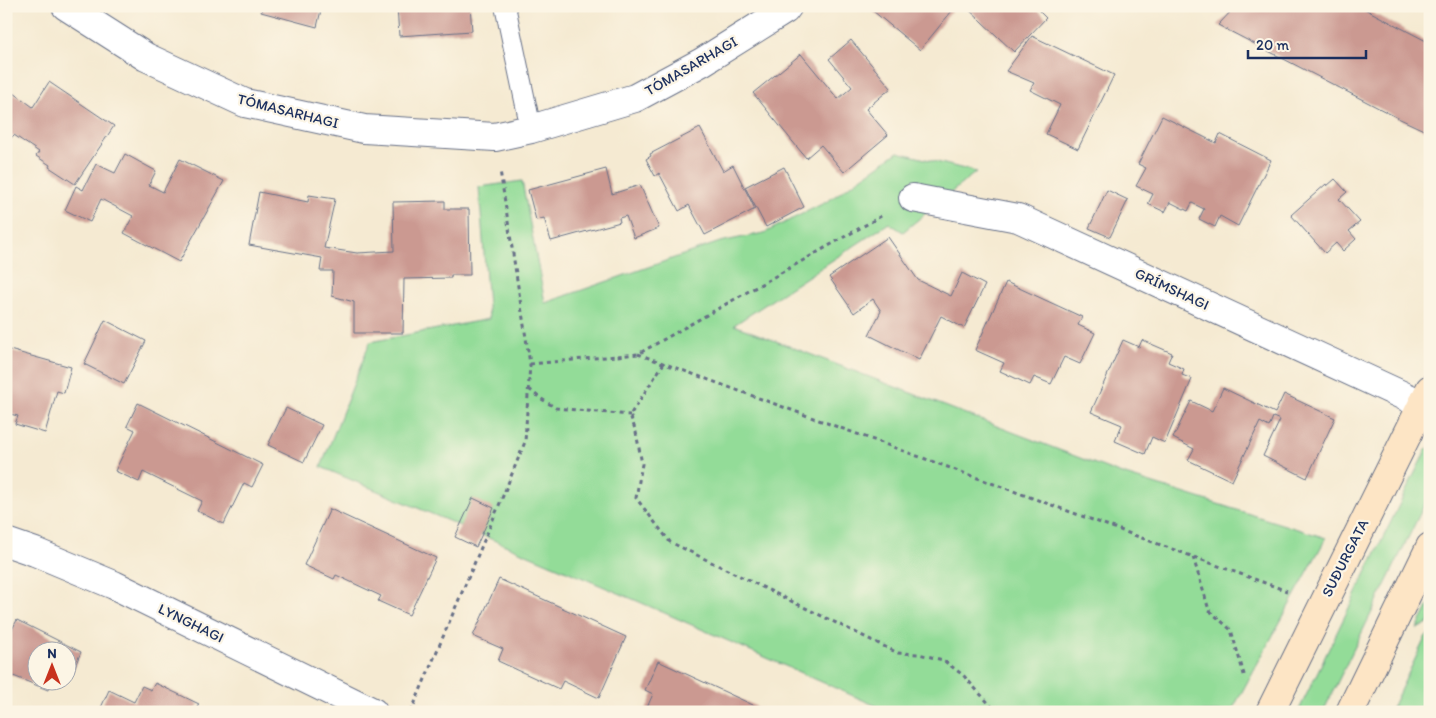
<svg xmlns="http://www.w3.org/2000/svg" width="1436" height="718" viewBox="0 0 1436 718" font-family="Itim,sans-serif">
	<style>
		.green { fill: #93dc98; stroke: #57867b }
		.building { fill: #cb9991 }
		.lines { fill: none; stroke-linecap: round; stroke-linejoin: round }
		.service-casing { stroke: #677087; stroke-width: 22 }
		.minor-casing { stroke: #677087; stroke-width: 30 }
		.tertiary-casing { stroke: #677087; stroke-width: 30 }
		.secondary-casing { stroke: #677087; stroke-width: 30 }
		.path { stroke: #677087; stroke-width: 3; stroke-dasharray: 4 4; stroke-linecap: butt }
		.service { stroke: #fff; stroke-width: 20 }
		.minor { stroke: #fff; stroke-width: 28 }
		.tertiary { stroke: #fff; stroke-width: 28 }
		.secondary { stroke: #fde5c5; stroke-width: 28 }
		.labels { text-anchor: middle; stroke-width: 4.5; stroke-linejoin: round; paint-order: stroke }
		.street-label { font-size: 15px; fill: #1b2f5e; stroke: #fcf5e5 }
	</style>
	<rect width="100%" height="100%" fill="#fcf5e5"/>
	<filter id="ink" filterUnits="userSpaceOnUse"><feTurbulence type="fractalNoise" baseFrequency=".02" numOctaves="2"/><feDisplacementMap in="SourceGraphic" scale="10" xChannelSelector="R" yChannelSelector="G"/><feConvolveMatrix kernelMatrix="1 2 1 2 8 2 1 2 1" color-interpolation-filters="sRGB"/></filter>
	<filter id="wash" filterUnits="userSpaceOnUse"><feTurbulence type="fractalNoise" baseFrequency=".0096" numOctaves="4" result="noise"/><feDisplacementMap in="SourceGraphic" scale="20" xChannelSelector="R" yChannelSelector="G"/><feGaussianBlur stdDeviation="1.12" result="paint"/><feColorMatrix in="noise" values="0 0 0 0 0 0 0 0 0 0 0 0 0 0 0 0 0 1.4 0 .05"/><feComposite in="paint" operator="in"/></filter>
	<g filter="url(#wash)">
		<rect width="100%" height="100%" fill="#f5ead2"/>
		<g class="green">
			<polygon points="898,152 976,172 903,232 889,223 734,325 1119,473 1326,538 1231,712 890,712 635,600 321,467 370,342 489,319 479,187 522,181 545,303 720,242 764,233 828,201"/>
			<polygon points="1430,447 1430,493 1323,712 1298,712 1426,450"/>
			<polygon points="1430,603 1430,622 1417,629"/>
			<polygon points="1430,634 1430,712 1390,712 1426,636"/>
		</g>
		<g id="blocks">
			<g class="building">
				<polygon points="263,6 322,6 317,27 261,12"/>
				<polygon points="397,6 470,6 472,31 399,36"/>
				<polygon points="867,6 956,6 920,50"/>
				<polygon points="965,6 1034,6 1046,18 1014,52"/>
				<polygon points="1236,6 1359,6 1430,43 1430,133 1398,118 1218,25"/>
				<polygon points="1032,36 1114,75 1078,149 1046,134 1060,105 1030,90 1034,83 1006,71"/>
				<polygon points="851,40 891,88 866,109 888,135 844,172 821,145 806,158 753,93 801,54 838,99 852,87 829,59"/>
				<polygon points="49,82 114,126 75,184 49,167 50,165 36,156 39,152 14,135 10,139 6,137 6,105 14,93 33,107"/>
				<polygon points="1162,116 1216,143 1220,134 1271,160 1238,226 1220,216 1215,227 1199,219 1204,209 1192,203 1188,211 1170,202 1165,212 1148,204 1153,194 1136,186 1146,168 1138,164"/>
				<polygon points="700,128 723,171 733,165 755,209 705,235 689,205 679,211 659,173 655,176 646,159 651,156 650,154"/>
				<polygon points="125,154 156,171 149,185 163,192 180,159 224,181 179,262 124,233 133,216 101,199 90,222 65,210 76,186 83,190 96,164 115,173"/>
				<polygon points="784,167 804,207 766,227 745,187"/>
				<polygon points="606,169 612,194 640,185 659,228 634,238 626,216 619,218 620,222 551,241 544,218 536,220 528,190"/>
				<polygon points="1335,179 1347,192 1339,199 1360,222 1349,231 1356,239 1343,251 1336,243 1325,253 1291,215 1326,184 1327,186"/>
				<polygon points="1107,190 1128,200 1110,237 1089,228"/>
				<polygon points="259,192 308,202 309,195 335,199 324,248 357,253 394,251 393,202 445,201 445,209 469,209 470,275 451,275 451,278 404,279 403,333 354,333 354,302 332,296 333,271 320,271 322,258 249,245"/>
				<polygon points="888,237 918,280 951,296 962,273 985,285 964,328 941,316 919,360 869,335 881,311 873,299 854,313 829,277"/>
				<polygon points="1006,282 1082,317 1078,325 1095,333 1080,364 1064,357 1051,384 1034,377 1030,385 1000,371 1004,363 975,350"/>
				<polygon points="105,320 146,341 124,384 84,364"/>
				<polygon points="1123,340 1139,347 1142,340 1172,353 1168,362 1184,369 1182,375 1192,379 1165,443 1152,437 1145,454 1115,441 1122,425 1091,412"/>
				<polygon points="6,349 71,367 64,393 57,391 45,433 15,424 18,416 6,413"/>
				<polygon points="1223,388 1275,413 1284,394 1335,418 1307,478 1263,456 1280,420 1273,417 1269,427 1260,422 1232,481 1188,460 1194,449 1173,438 1191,401 1212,411"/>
				<polygon points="138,403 263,465 252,487 244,483 224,524 197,511 202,501 143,472 139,482 115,471 135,430 127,426"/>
				<polygon points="286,408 322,425 304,462 268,445"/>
				<polygon points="473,498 494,508 476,547 455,537"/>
				<polygon points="330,509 436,558 409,615 378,601 381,596 336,575 334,579 304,565"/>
				<polygon points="499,579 626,637 599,698 563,681 559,689 498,661 503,649 473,636"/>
				<polygon points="17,620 81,652 72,673 68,671 68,650 38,650 38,680 53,680 48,690 6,673 6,641"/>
				<polygon points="658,661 723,691 768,712 645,712 653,694 645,690"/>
				<polygon points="155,683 199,704 195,712 99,712 109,690 134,702 142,686 151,690"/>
			</g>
		</g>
	</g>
	<g filter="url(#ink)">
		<use href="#blocks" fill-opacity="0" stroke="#677087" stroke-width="1"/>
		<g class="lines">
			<defs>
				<polyline id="service" points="505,6 531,129"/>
				<g id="minor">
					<polyline points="66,6 146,57 245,103 364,129 495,137 531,129 635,98 702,62 785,10 788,6"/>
					<polyline points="913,198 1018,218 1430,408"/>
				</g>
				<polyline id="tertiary" points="6,542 35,552 114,585 373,712"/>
				<g id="secondary">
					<polyline points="1270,712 1430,389"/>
					<polyline points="1350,712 1430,547"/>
				</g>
			</defs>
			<use href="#service" class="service-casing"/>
			<use href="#minor" class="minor-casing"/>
			<use href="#tertiary" class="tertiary-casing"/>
			<use href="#secondary" class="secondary-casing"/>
			<g class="path">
				<polyline points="638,354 1287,591"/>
				<polyline points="664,363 630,415 636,432 642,464 636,498 670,542 898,653 919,654 943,660 963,675 992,707 1003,712"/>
				<polyline points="530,364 638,354 883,215"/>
				<polyline points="529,389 540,398 556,408 630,415"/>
				<polyline points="1193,557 1209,610 1231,630 1245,678"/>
				<polyline points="411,712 500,503 525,442 530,364 500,170"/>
			</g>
			<use href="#service" class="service"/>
			<use href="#minor" class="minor"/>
			<use href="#tertiary" class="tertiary"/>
			<use href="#secondary" class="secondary"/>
		</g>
	</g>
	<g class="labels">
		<g class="street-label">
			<text transform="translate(691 66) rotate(-30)" y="5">TÓMASARHAGI</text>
			<text transform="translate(288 111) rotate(14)" y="5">TÓMASARHAGI</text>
			<text transform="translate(1172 289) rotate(25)" y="5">GRÍMSHAGI</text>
			<text transform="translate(1345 558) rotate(-63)" y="5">SUÐURGATA</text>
			<text transform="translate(191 623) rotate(26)" y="5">LYNGHAGI</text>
		</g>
	</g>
	<rect width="1436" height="718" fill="none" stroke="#fcf5e5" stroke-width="25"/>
	<g transform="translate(52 666)"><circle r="24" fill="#fcf5e5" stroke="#a2a6af"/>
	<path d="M0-4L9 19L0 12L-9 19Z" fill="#c8321e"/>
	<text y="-8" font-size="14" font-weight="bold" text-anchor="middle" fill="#1b2f5e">N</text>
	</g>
	<path d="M1248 50v8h118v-8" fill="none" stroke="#1b2f5e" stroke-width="2.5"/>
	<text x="1256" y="50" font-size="15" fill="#1b2f5e" stroke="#fcf5e5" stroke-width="4" paint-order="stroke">20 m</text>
</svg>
